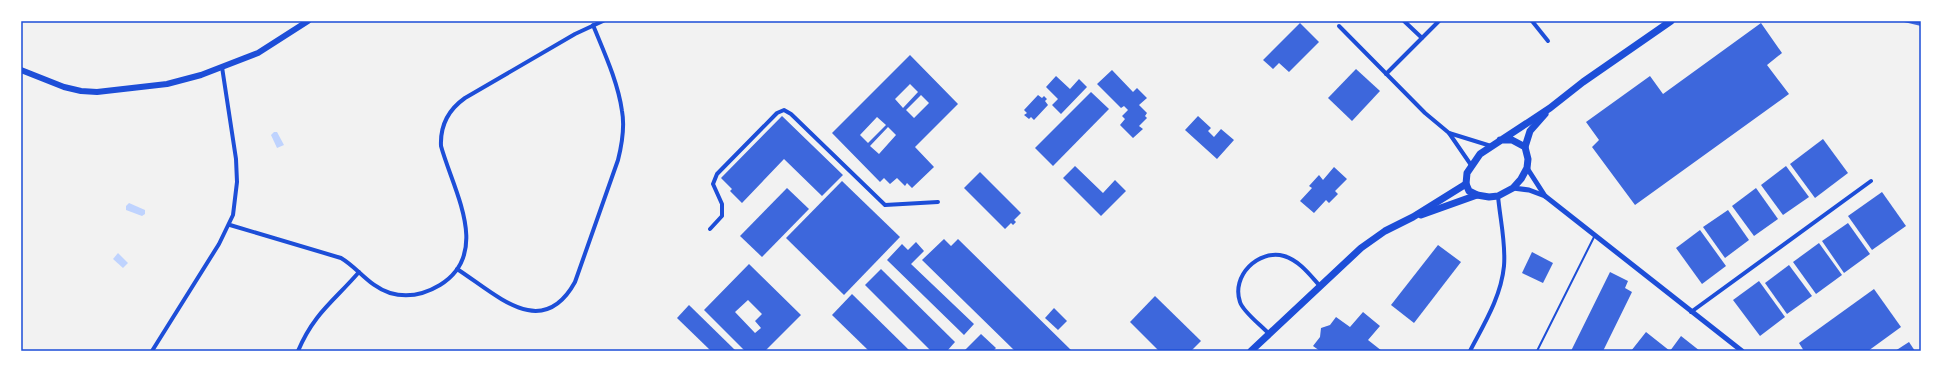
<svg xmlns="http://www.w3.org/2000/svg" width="1942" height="372" viewBox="0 0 1942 372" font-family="Helvetica,sans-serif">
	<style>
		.water { fill: #bfd3fe }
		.building { fill: #3d67dc; fill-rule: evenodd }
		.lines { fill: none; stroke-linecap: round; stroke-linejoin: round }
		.service { stroke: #1d4ed8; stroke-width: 2 }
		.minor { stroke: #1d4ed8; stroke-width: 4 }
		.tertiary { stroke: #1d4ed8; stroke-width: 5 }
		.secondary { stroke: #1d4ed8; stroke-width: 6 }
		.primary { stroke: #1d4ed8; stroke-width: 7 }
		.neatline { fill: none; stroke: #1d4ed8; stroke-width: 1.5 }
	</style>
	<rect width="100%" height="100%" fill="#f2f2f2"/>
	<g class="water">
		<polygon points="274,132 277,132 284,145 277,148 271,135"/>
		<polygon points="129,203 145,210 145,214 142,216 126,210 126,206"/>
		<polygon points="118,253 128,263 123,268 113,259"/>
	</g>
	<g class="building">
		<polygon points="1904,21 1921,21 1921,26 1904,22"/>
		<polygon points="1300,23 1319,42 1289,72 1279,63 1273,69 1263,60"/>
		<polygon points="1761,23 1782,53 1767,65 1789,94 1635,205 1592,147 1599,140 1586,122 1650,76 1663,94"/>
		<path d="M910 55 958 104 915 147 934 167 912 188 907 183 905 186 897 178 890 184 884 178 880 182 832 133ZM910 84 918 92 903 108 895 99ZM921 95 929 103 914 118 906 110ZM877 117 886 125 868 143 860 135ZM888 127 896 135 879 154 870 146Z"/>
		<polygon points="1356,69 1380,91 1352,121 1328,98"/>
		<polygon points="1112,70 1133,92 1137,88 1147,98 1139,105 1147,113 1145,116 1147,118 1139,126 1143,129 1133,138 1120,125 1125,119 1122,116 1128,110 1124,106 1121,108 1097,84"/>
		<polygon points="1056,76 1070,89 1079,79 1087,87 1061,114 1052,105 1058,99 1046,87"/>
		<polygon points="1091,92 1109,109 1053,166 1035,148"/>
		<polygon points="1038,95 1042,98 1044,96 1047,99 1045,101 1048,105 1034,120 1031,117 1029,119 1024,115 1027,113 1024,110"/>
		<polygon points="782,116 843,175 822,196 784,159 742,203 730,191 732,189 721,178"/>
		<polygon points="1198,116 1211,128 1208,131 1214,137 1221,129 1234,140 1217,159 1185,130"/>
		<polygon points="1823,139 1848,173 1815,198 1790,164"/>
		<polygon points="1075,166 1103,193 1115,180 1126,191 1101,216 1063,178"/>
		<polygon points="1786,166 1809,197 1783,215 1761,185"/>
		<polygon points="1334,167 1347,179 1335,191 1338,194 1329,203 1326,200 1314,213 1300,201 1312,188 1309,186 1319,175 1323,180"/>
		<polygon points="980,172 1021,213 1014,220 1016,222 1013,225 1011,223 1005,229 964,188"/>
		<polygon points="842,181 900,237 844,295 786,238"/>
		<polygon points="787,188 809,209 762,257 740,236"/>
		<polygon points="1756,188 1778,219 1754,236 1732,206"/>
		<polygon points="1882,192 1906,226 1872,250 1848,216"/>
		<polygon points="1728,210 1749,240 1725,258 1703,227"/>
		<polygon points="1848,223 1870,254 1844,273 1822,241"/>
		<polygon points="1700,230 1726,266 1702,284 1676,248"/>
		<polygon points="944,239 951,246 958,239 1072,351 1015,351 922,260"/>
		<polygon points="916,242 924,251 911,264 974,324 964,335 887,260 902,244 908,250"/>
		<polygon points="1819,243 1842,275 1816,294 1793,262"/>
		<polygon points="1438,245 1461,262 1414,323 1391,305"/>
		<polygon points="1532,252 1553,263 1543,283 1522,273"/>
		<path d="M749 264 801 315 765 351H745L704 310ZM748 300 762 314 755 321 761 328 755 333 735 312Z"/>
		<polygon points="1789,265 1812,296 1787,314 1765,283"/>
		<polygon points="881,269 955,342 947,351 931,351 865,285"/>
		<polygon points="1610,272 1628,281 1625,288 1632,292 1606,345 1603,351 1571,351"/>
		<polygon points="1759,281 1785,317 1760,336 1733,300"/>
		<polygon points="1874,289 1901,327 1868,351 1804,351 1799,343"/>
		<polygon points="852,294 910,351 869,351 832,315"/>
		<polygon points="1155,296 1201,341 1191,351 1159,351 1130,322"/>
		<polygon points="689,305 736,351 711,351 677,318"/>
		<polygon points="1054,308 1067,321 1058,330 1045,318"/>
		<polygon points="1363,312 1380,326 1368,340 1382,351 1320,351 1313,346 1320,337 1321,328 1330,325 1336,317 1350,327"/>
		<polygon points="1646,332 1670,351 1681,336 1700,351 1631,351"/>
		<polygon points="981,334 996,348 993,351 964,351"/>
		<polygon points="1909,342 1915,351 1895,351"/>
	</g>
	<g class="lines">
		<polyline class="service" points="1537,351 1594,237"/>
		<g class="minor">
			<polyline points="1404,21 1422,38"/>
			<polyline points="1532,21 1548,41"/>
			<polyline points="1339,26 1425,113 1449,133 1471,165"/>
			<polyline points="1386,74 1439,21"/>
			<polyline points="1449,133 1491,146"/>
			<path d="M230 225 341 258C358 268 370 287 390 293 407 298 425 294 440 285 492 253 453 190 441 146 440 125 448 110 465 98L575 34 603 21"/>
			<polyline points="710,229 722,216 722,204 713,184 717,174 777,113 784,110 791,114 885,205 938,202"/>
			<path d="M457 269C496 294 542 342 575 282L618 160C622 144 625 127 622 111 618 82 604 52 593 25"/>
			<polyline points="1691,312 1871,181"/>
			<path d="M1269 334C1262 326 1243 312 1240 302 1231 276 1258 249 1284 256 1300 261 1310 275 1320 286"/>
			<polyline points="152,351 219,244 233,215 237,182 236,159 222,67"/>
			<path d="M298 351C314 313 334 301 359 272"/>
			<path d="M1470 351C1484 324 1501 297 1504 266 1506 243 1500 219 1498 196"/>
		</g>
		<g class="tertiary">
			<polyline points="1527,168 1545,196"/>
			<polyline points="1513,188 1529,190 1545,196 1742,351"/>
		</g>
		<polyline class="secondary" points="21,70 64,87 81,91 97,92 167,84 201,75 258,53 308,21"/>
		<g class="primary">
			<polyline points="1500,140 1512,140 1525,147 1528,159 1527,168 1521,179 1513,188 1498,196 1489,197 1477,195 1469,191 1466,184 1467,173 1480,154 1550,108 1583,82 1671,21"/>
			<polyline points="1525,147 1530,131 1545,114"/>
			<polyline points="1421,215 1477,195"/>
			<polyline points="1251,351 1361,248 1385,231 1413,217 1466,184"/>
		</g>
	</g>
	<rect width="1942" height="372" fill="none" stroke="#ffffff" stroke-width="44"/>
	<rect x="22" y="22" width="1898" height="328" class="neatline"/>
</svg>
